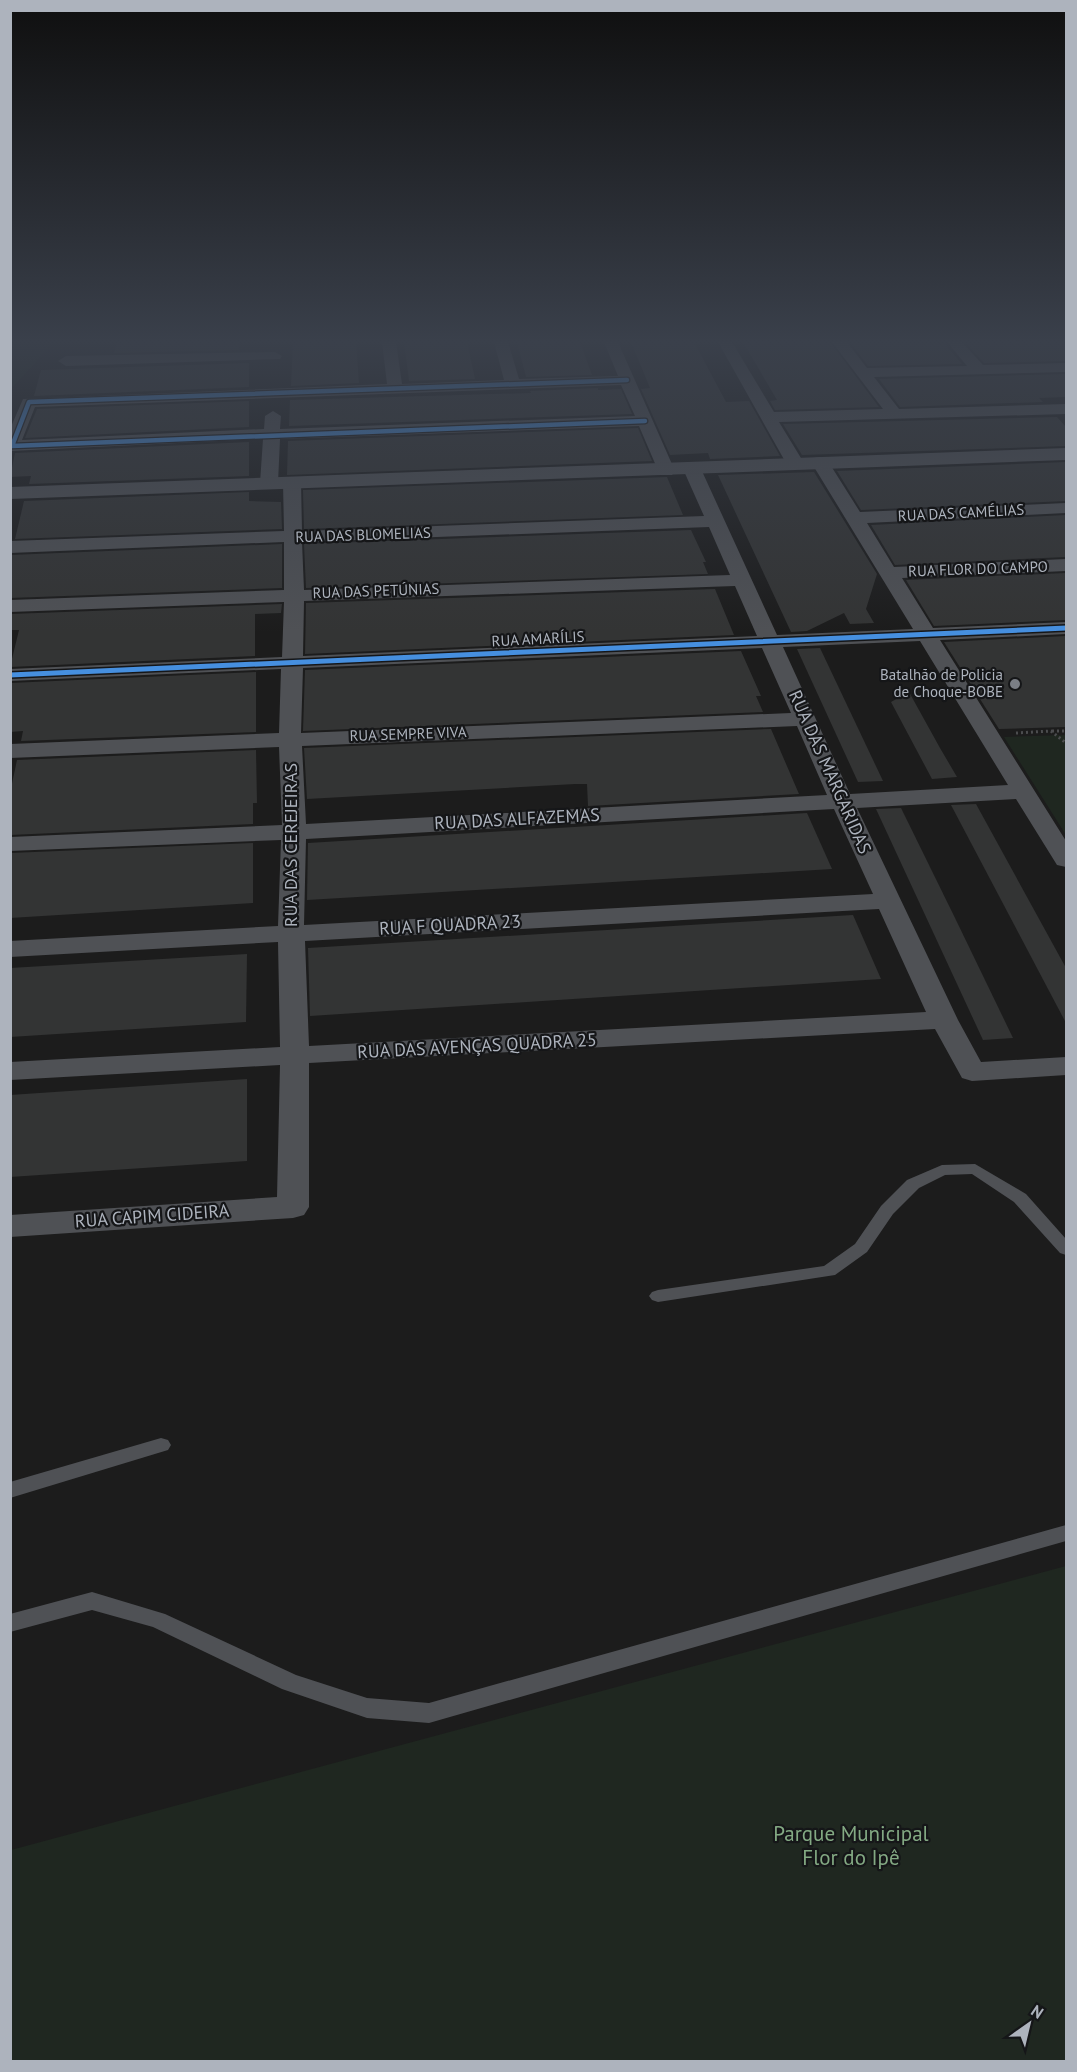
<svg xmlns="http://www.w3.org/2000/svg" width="1077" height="2072" viewBox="0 0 1077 2072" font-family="'PT Sans',sans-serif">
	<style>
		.green { fill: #1f2720 }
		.building { fill: #333434 }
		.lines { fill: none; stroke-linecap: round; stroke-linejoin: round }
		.path { stroke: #4c4d4f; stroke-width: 3; stroke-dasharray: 2 3; stroke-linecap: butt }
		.service { fill: #4f5155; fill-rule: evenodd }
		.minor { fill: #4f5155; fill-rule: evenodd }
		.tertiary { fill: #4f5155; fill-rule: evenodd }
		.cycleway-far1-casing { stroke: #151618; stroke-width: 7 }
		.cycleway-casing { stroke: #151618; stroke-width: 8 }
		.cycleway-far1 { stroke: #468fdf; stroke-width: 4.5 }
		.cycleway { stroke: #468fdf; stroke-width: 5 }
		.poi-dot { fill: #7a7e85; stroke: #151618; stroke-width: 2 }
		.labels { text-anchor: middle; stroke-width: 4.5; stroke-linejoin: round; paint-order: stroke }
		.far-street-label { font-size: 15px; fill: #adb3bd; stroke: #151618 }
		.far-poi-label { font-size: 15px; fill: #adb3bd; stroke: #151618; text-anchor: end }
		.street-label { font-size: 18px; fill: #adb3bd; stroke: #151618 }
		.near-park-label { font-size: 21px; fill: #83a983; stroke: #151618 }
	</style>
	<rect width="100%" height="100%" fill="#1c1c1c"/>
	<g class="green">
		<polygon points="11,342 54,342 11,389 10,342"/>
		<polygon points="1066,735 1066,835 1004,737"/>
		<polygon points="1066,1566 1066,2061 11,2061 11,1850"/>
	</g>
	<g class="building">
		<polygon points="117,342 240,342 239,350 114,353"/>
		<polygon points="293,342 356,342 359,383 291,386"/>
		<polygon points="404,342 467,342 475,379 409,381"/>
		<polygon points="517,342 580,342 592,375 526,377"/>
		<polygon points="631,342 694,342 726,402 749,401 780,456 710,459 708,453 670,455 641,389 650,388"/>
		<polygon points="743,342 830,342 879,407 775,410 770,401 777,400"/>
		<polygon points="850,342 945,344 962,364 868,366"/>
		<polygon points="986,342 1066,342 1066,361 984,363 966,343"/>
		<polygon points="249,363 249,387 34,396 41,370"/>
		<polygon points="1066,374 1066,397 1039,398 1043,402 900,407 879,379"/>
		<polygon points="598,388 598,390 621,389 632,414 289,426 290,400 531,393 530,391"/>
		<polygon points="249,401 249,427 25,438 37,409"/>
		<polygon points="1057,417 1066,427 1066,446 802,455 783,424"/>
		<polygon points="638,428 652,461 287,475 288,441"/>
		<polygon points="249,442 249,476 29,484 31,476 10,477 15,453"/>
		<polygon points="1066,462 1066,501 861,510 837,471"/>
		<polygon points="814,472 877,574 866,609 874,623 850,624 844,613 807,631 791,632 718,475"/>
		<polygon points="667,477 683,515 304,529 303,490"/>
		<polygon points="249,492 249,501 281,502 282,529 15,539 24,501"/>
		<polygon points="1066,515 1066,557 895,565 871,525"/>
		<polygon points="691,530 706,562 703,562 708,574 306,588 304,544"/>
		<polygon points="282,544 282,588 10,598 10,555"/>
		<polygon points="1066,573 1066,620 934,626 906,580"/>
		<polygon points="715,589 734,635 305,654 306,603"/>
		<polygon points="282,604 281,613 255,614 255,656 10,667 19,630 10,630 10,614"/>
		<polygon points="1066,636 1066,727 999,729 944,642"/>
		<polygon points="820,648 883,781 858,782 797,649"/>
		<polygon points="741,651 761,696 756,696 763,712 303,731 305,670"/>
		<polygon points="256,672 256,732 21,741 23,731 10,732 10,683"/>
		<polygon points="909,692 940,748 957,777 932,779 891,702"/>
		<polygon points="771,729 799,794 588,806 587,784 575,784 307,799 304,748"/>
		<polygon points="256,750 257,803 253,803 253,824 10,835 10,793 17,760"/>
		<polygon points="976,804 1066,968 1066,1023 951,805"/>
		<polygon points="901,808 955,918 1013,1038 983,1040 876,809"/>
		<polygon points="807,813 832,869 307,900 308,843"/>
		<polygon points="253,843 253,903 10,918 10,853"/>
		<polygon points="853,915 881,979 310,1016 308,948"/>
		<polygon points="247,954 246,1022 10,1037 10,968"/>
		<polygon points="247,1079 247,1161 10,1177 10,1095"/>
	</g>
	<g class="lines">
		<g class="path">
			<polyline points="1052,731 1066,731"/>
			<polyline points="1016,733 1051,731 1066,743"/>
		</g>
		<g class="service">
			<polygon points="975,1164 1026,1194 1066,1239 1066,1255 1060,1253 1014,1202 972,1174 945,1175 919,1188 893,1214 867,1252 835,1275 658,1302 652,1300 649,1296 652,1292 658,1290 824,1266 855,1244 881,1206 907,1180 942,1165"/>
			<polygon points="161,1438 168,1440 171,1445 168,1450 10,1498 10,1482"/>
			<polygon points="1066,1525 1066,1541 429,1723 367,1718 282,1689 153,1627 92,1610 10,1632 10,1614 92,1592 165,1614 296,1675 367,1698 429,1703"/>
		</g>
		<g class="minor">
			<path d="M382 342H396L402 384 504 380 494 342H508L519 379 618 376 604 342H618L675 471 672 475H660L639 426 280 439 278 483 275 487H263L260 483 263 439 10 451V429L23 399 387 384ZM621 385 635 416 280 429 281 416 273 411 265 416 264 429 22 440 35 407Z"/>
			<polygon points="718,342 732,342 774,412 883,409 832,342 847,342 867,368 967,366 947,342 962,342 983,365 1066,363 1066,372 874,377 899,409 1066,404 1066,414 779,422 804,463 801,467 789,467 786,463"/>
			<polygon points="275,352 282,356 280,359 66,366 58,361 66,356"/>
			<path d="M820 457 826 458 860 512 1066 503V513L867 523 894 567 1066 559V571L902 578 933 628 1066 622V634L940 640 1066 841V867L1057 865 1016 799 857 808 958 1020 981 1062 1066 1057V1075L972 1081 962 1078 935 1029 309 1063V1207L304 1215 293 1218 10 1237V1215L277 1197 280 1065 10 1080V1062L280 1047 278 942 10 957V941L278 926 281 840 10 851V837L282 825 279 747 10 758V744L279 733 281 669 10 681V669L282 657 284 602 10 612V600L284 590V542L10 553V541L284 531 283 482 286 478H298L301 482 302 531 704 516 683 469 686 465H698L701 469 777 635 913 629 811 462 814 458ZM709 527 730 575 304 590 302 542ZM735 586 757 636 303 656 304 601ZM920 641 1008 785 850 794 783 647ZM762 648 791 713 301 733 303 668ZM797 726 827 795 306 824 302 746ZM834 809 873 894 304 925 306 839ZM879 909 926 1012 309 1046 305 941Z"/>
		</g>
		<polygon class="tertiary" points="1066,448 1066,460 10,499 10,487"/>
		<defs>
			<polyline id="cycleway-far1" points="627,380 29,402 12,446 645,421"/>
			<polyline id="cycleway" points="10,675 1066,628"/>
		</defs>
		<use href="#cycleway-far1" class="cycleway-far1-casing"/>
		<use href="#cycleway" class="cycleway-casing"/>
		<use href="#cycleway-far1" class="cycleway-far1"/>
		<use href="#cycleway" class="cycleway"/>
	</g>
	<linearGradient id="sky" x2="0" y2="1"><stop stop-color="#0f0f0f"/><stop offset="0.54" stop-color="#3a404b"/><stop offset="1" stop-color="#3a404b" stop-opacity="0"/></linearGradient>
	<rect width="1077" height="632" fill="url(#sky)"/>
	<circle class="poi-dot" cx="1015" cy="684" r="6"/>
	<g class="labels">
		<g class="far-street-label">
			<text transform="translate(961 513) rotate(-3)" y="5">RUA DAS CAMÉLIAS</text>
			<text transform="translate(363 535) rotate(-2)" y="5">RUA DAS BLOMELIAS</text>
			<text transform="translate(978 569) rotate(-2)" y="5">RUA FLOR DO CAMPO</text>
			<text transform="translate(376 591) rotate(-2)" y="5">RUA DAS PETÚNIAS</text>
			<text transform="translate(538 639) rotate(-3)" y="5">RUA AMARÍLIS</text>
			<text transform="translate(408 734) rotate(-2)" y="5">RUA SEMPRE VIVA</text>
		</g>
		<g class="far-poi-label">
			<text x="1003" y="680">Batalhão de Policia<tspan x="1003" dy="17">de Choque-BOBE</tspan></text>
		</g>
		<g class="street-label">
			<text transform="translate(830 772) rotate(66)" y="6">RUA DAS MARGARIDAS</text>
			<text transform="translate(517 819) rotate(-3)" y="6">RUA DAS ALFAZEMAS</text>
			<text transform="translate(291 845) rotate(-90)" y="6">RUA DAS CEREJEIRAS</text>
			<text transform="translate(450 925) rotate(-3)" y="6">RUA F QUADRA 23</text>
			<text transform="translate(477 1046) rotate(-3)" y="6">RUA DAS AVENÇAS QUADRA 25</text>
			<text transform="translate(152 1216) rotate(-4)" y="6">RUA CAPIM CIDEIRA</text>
		</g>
		<g class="near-park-label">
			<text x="851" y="1841">Parque Municipal<tspan x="851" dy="24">Flor do Ipê</tspan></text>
		</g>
	</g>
	<rect width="1077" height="2072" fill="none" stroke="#adb3bd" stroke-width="24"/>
	<g transform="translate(1029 2024) rotate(34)" stroke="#151618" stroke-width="4.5" paint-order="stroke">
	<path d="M0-4.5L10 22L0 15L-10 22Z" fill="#adb3bd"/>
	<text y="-9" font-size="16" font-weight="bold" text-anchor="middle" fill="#adb3bd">N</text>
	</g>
</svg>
